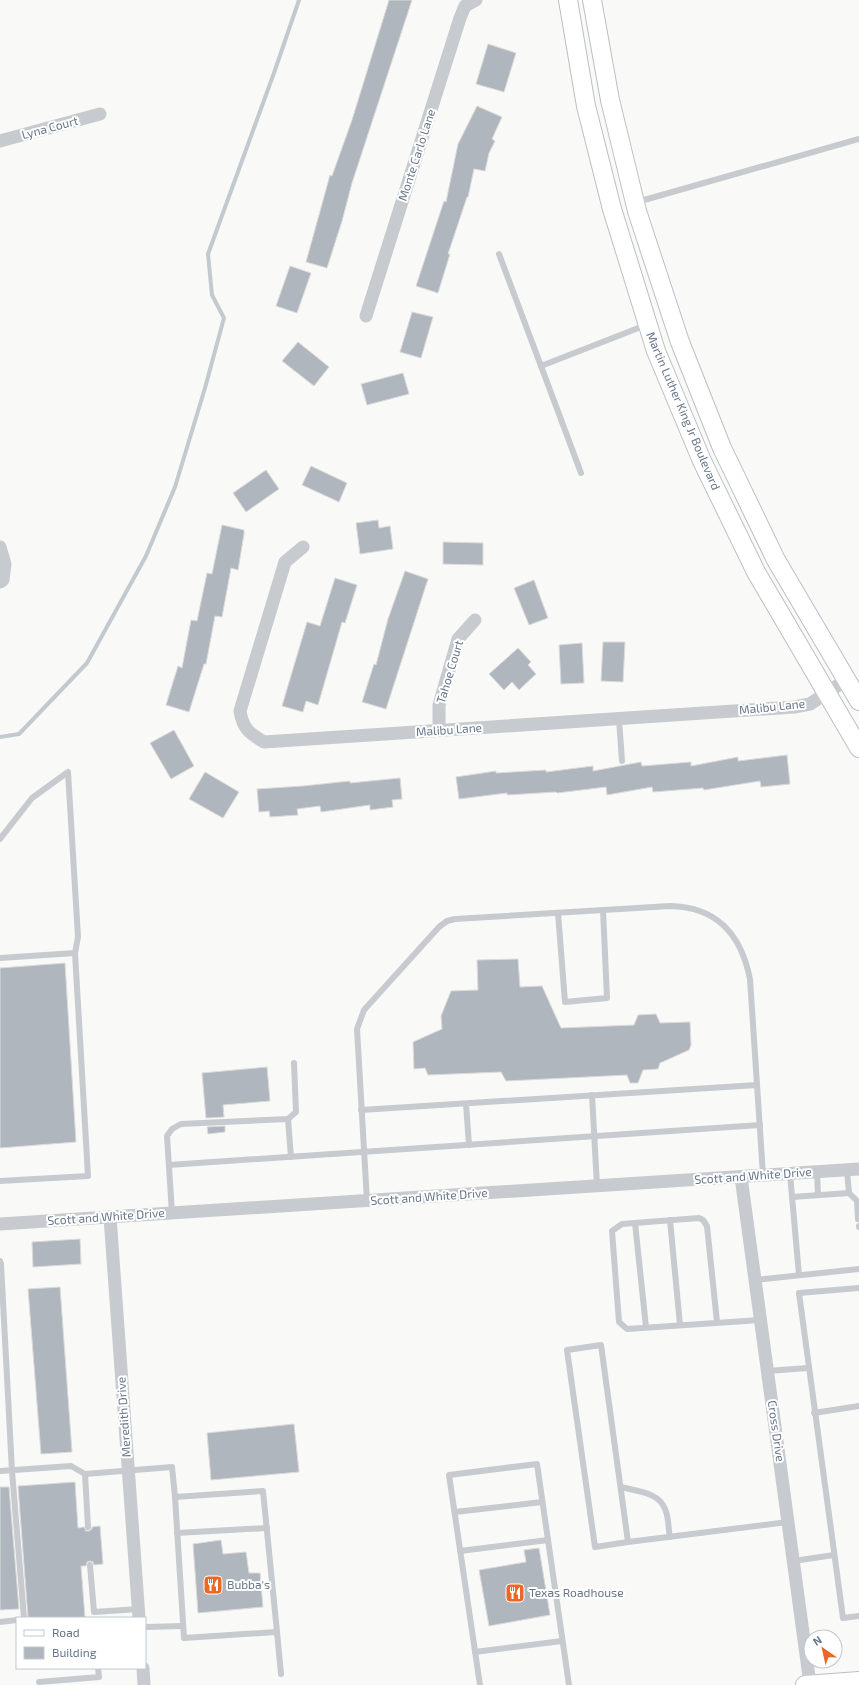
<svg xmlns="http://www.w3.org/2000/svg" width="859" height="1685" viewBox="0 0 859 1685" font-family="'Exo 2',sans-serif">
	<style>
		.lines { fill: none; stroke-linecap: round; stroke-linejoin: round }
		.stream { stroke: #c2cad0; stroke-width: 4 }
		.building { fill: #b0b6be; stroke: #dbdbd9 }
		.secondary-casing { stroke: #bbbfc5; stroke-width: 20 }
		.service { stroke: #c7cace; stroke-width: 6 }
		.minor { stroke: #c7cace; stroke-width: 13 }
		.secondary { stroke: #fff; stroke-width: 18 }
		.labels { text-anchor: middle; stroke-width: 4; stroke-linejoin: round; paint-order: stroke }
		.street-label { font-size: 12px; fill: #677689; stroke: #fff }
		.poi-label { font-size: 12px; fill: #677689; stroke: #fff; text-anchor: start }
	</style>
	<rect width="100%" height="100%" fill="#f9f9f7"/>
	<g class="lines">
		<polyline class="stream" points="0,737 19,734 87,663 146,556 175,487 205,388 224,318 212,295 208,254 274,73 299,0"/>
	</g>
	<g class="building">
		<polygon points="389,0 412,0 352,183 342,221 327,268 306,262 330,175 332,176 352,120"/>
		<polygon points="488,44 516,53 504,92 476,84"/>
		<polygon points="477,106 502,117 492,139 495,141 489,153 485,171 474,169 468,197 467,197 448,254 450,254 438,293 416,286 444,201 446,202 458,144"/>
		<polygon points="290,266 311,273 297,313 276,306"/>
		<polygon points="412,312 433,317 421,358 400,352"/>
		<polygon points="298,342 329,367 314,386 282,361"/>
		<polygon points="403,373 409,394 367,405 361,384"/>
		<polygon points="311,466 347,483 339,502 302,485"/>
		<polygon points="266,470 279,489 246,512 233,493"/>
		<polygon points="378,520 379,528 390,526 393,549 360,554 356,523"/>
		<polygon points="222,525 244,530 244,534 238,570 231,568 222,617 215,616 206,664 204,664 189,712 166,705 178,666 182,668 191,620 197,621 207,573 212,574"/>
		<polygon points="443,542 483,543 483,565 443,564"/>
		<polygon points="405,571 428,579 386,709 362,702 374,664 376,665 388,619"/>
		<polygon points="335,578 357,585 345,623 342,622 318,705 306,701 303,712 282,706 307,622 320,626"/>
		<polygon points="534,580 548,618 529,625 514,588"/>
		<polygon points="603,642 625,642 623,682 601,681"/>
		<polygon points="582,643 584,683 561,684 559,645"/>
		<polygon points="518,648 531,662 528,665 536,674 519,690 512,682 504,690 489,674"/>
		<polygon points="174,730 194,766 171,779 150,743"/>
		<polygon points="787,755 790,784 761,787 760,781 704,790 703,788 653,792 652,787 607,795 606,787 557,793 556,792 507,795 507,793 459,799 456,777 496,771 496,773 546,770 546,772 593,766 593,771 641,762 642,766 691,762 691,766 738,757 738,761"/>
		<polygon points="205,772 239,792 223,818 189,799"/>
		<polygon points="400,778 402,799 392,800 393,807 370,810 370,805 321,812 320,806 297,809 298,815 270,817 269,811 259,812 257,789 303,786 350,781 350,783"/>
		<polygon points="518,959 520,987 542,986 561,1028 634,1025 638,1015 656,1014 660,1023 690,1022 691,1045 689,1050 660,1063 658,1069 643,1070 638,1083 630,1083 627,1075 506,1081 501,1072 428,1075 425,1068 414,1069 413,1042 442,1029 441,1016 451,991 478,990 477,960"/>
		<polygon points="65,963 76,1142 0,1148 0,968"/>
		<polygon points="267,1067 270,1101 223,1105 224,1117 206,1118 202,1073"/>
		<polygon points="225,1126 225,1132 208,1134 207,1127"/>
		<polygon points="80,1239 81,1264 33,1267 32,1242"/>
		<polygon points="60,1287 72,1452 41,1454 28,1289"/>
		<polygon points="294,1424 299,1472 211,1480 207,1433"/>
		<polygon points="75,1482 78,1528 84,1527 86,1531 89,1531 92,1529 92,1527 100,1526 103,1564 94,1565 93,1562 90,1561 87,1562 86,1566 81,1566 85,1618 28,1618 18,1486"/>
		<polygon points="0,1487 9,1487 19,1609 0,1610"/>
		<polygon points="221,1540 223,1554 246,1552 249,1573 260,1573 263,1607 198,1613 193,1544"/>
		<polygon points="539,1548 550,1615 489,1626 479,1570 526,1562 524,1550"/>
	</g>
	<g class="lines">
		<defs>
			<g id="secondary">
				<polyline points="568,0 586,106 612,209 656,351 702,461 756,572 859,748"/>
				<polyline points="592,0 610,100 637,211 680,342 722,448 776,560 859,701"/>
				<polyline points="805,1685 859,1681"/>
			</g>
		</defs>
		<use href="#secondary" class="secondary-casing"/>
		<g class="service">
			<polyline points="637,202 859,139"/>
			<polyline points="499,254 541,366"/>
			<polyline points="581,473 541,366 646,325"/>
			<polyline points="619,719 622,761"/>
			<polyline points="0,839 32,798 68,772 78,937 75,953"/>
			<polyline points="558,913 565,1002 607,998 603,910"/>
			<polyline points="0,958 75,953 88,1176 0,1181"/>
			<polyline points="592,1095 597,1186"/>
			<polyline points="466,1104 469,1145"/>
			<polyline points="361,1110 757,1085"/>
			<polyline points="291,1157 288,1119 296,1112 294,1063"/>
			<polyline points="169,1165 760,1125"/>
			<polyline points="847,1170 849,1193 857,1201 858,1219"/>
			<polyline points="817,1172 818,1195"/>
			<polyline points="790,1174 799,1275"/>
			<polyline points="792,1197 849,1193"/>
			<path d="M367 1201 357 1029 364 1010 439 927 447 921 455 919 670 906C717 907 741 934 750 979L763 1175"/>
			<polyline points="172,1213 167,1136 172,1129 181,1124 288,1119"/>
			<polyline points="670,1220 680,1325"/>
			<polyline points="635,1223 646,1327"/>
			<polyline points="859,1226 859,1227"/>
			<polyline points="0,1261 1,1264 12,1471 24,1618"/>
			<polyline points="755,1280 859,1269"/>
			<polyline points="859,1288 799,1293 843,1618 859,1616"/>
			<polyline points="717,1322 707,1226 703,1220 699,1218 622,1224 612,1231 619,1322 627,1329 760,1320"/>
			<polygon points="601,1345 628,1542 595,1547 567,1350"/>
			<polyline points="767,1371 808,1368"/>
			<polyline points="814,1413 859,1406"/>
			<polyline points="0,1471 71,1466 85,1474 172,1467 175,1497 263,1491 277,1632"/>
			<polyline points="85,1474 88,1527"/>
			<path d="M621 1487C635 1491 659 1492 665 1509 669 1517 668 1528 670 1537"/>
			<polyline points="175,1497 184,1638 277,1632 281,1674"/>
			<polyline points="455,1512 542,1502"/>
			<polyline points="177,1533 267,1528"/>
			<polyline points="628,1542 788,1522"/>
			<polyline points="460,1551 548,1540"/>
			<polyline points="793,1561 834,1555"/>
			<polyline points="90,1565 94,1612 139,1609"/>
			<polyline points="0,1622 17,1620"/>
			<polyline points="145,1627 183,1626"/>
			<polyline points="475,1652 562,1641"/>
			<polyline points="39,1682 99,1677 98,1668"/>
			<polyline points="480,1685 449,1475 537,1464 569,1685"/>
		</g>
		<g class="minor">
			<polyline points="0,141 100,114"/>
			<polyline points="366,316 460,18 465,6 476,0"/>
			<polyline points="0,547 5,564 3,580 0,582"/>
			<path d="M303 547 285 562 240 711C243 729 249 733 264 742L794 707 810 704 846 680"/>
			<polyline points="439,730 439,705 458,639 475,620"/>
			<polyline points="741,1177 810,1684"/>
			<polyline points="110,1217 139,1618"/>
			<polyline points="0,1224 859,1169"/>
			<polyline points="143,1668 144,1685"/>
		</g>
		<use href="#secondary" class="secondary"/>
	</g>
	<defs>
		<symbol id="restaurant-square" viewBox="-11 -11 22 22"><rect x="-9" y="-9" width="18" height="18" rx="4" fill="#e96827" stroke="#fff"/><path d="M-5-6h1v4h1v-4h1v4h1v-4h1v5L-1.5 .5V6h-2V.5L-5-1ZM5-6V6H3V1.5H1.5Q1.5-4 5-6Z" fill="#fff"/></symbol>
	</defs>
	<g fill-rule="evenodd">
		<use href="#restaurant-square" x="202" y="1574" width="22" height="22"/>
		<use href="#restaurant-square" x="504" y="1582" width="22" height="22"/>
	</g>
	<g class="labels">
		<g class="street-label">
			<text transform="translate(50 128) rotate(-15)" y="4">Lyna Court</text>
			<text transform="translate(417 155) rotate(-72)" y="4">Monte Carlo Lane</text>
			<text transform="translate(683 411) rotate(67)" y="4">Martin Luther King Jr Boulevard</text>
			<text transform="translate(450 672) rotate(-73)" y="4">Tahoe Court</text>
			<text transform="translate(772 707) rotate(-6)" y="4">Malibu Lane</text>
			<text transform="translate(449 730) rotate(-4)" y="4">Malibu Lane</text>
			<text transform="translate(753 1176) rotate(-4)" y="4">Scott and White Drive</text>
			<text transform="translate(429 1197) rotate(-4)" y="4">Scott and White Drive</text>
			<text transform="translate(106 1217) rotate(-4)" y="4">Scott and White Drive</text>
			<text transform="translate(124 1417) rotate(-94)" y="4">Meredith Drive</text>
			<text transform="translate(776 1431) rotate(82)" y="4">Cross Drive</text>
		</g>
		<g class="poi-label">
			<text x="227" y="1589">Bubba's</text>
			<text x="529" y="1597">Texas Roadhouse</text>
		</g>
	</g>
	<rect x="16" y="1617" width="130" height="52" fill="#ffffff" stroke="#c2c8d0"/>
	<rect x="24" y="1630" width="20" height="6" fill="#ffffff" stroke="#c2c8d0"/>
	<text x="52" y="1637" font-size="12" fill="#677689">Road</text>
	<rect x="24" y="1647" width="20" height="12" fill="#b0b6be" stroke="#c2c8d0"/>
	<text x="52" y="1657" font-size="12" fill="#677689">Building</text>
	<g transform="translate(823 1649) rotate(326)"><circle r="19" fill="#ffffff" stroke="#c2c8d0"/>
	<path d="M0-3L7 15L0 10L-7 15Z" fill="#e96827"/>
	<text y="-6" font-size="11" font-weight="bold" text-anchor="middle" fill="#677689">N</text>
	</g>
</svg>
